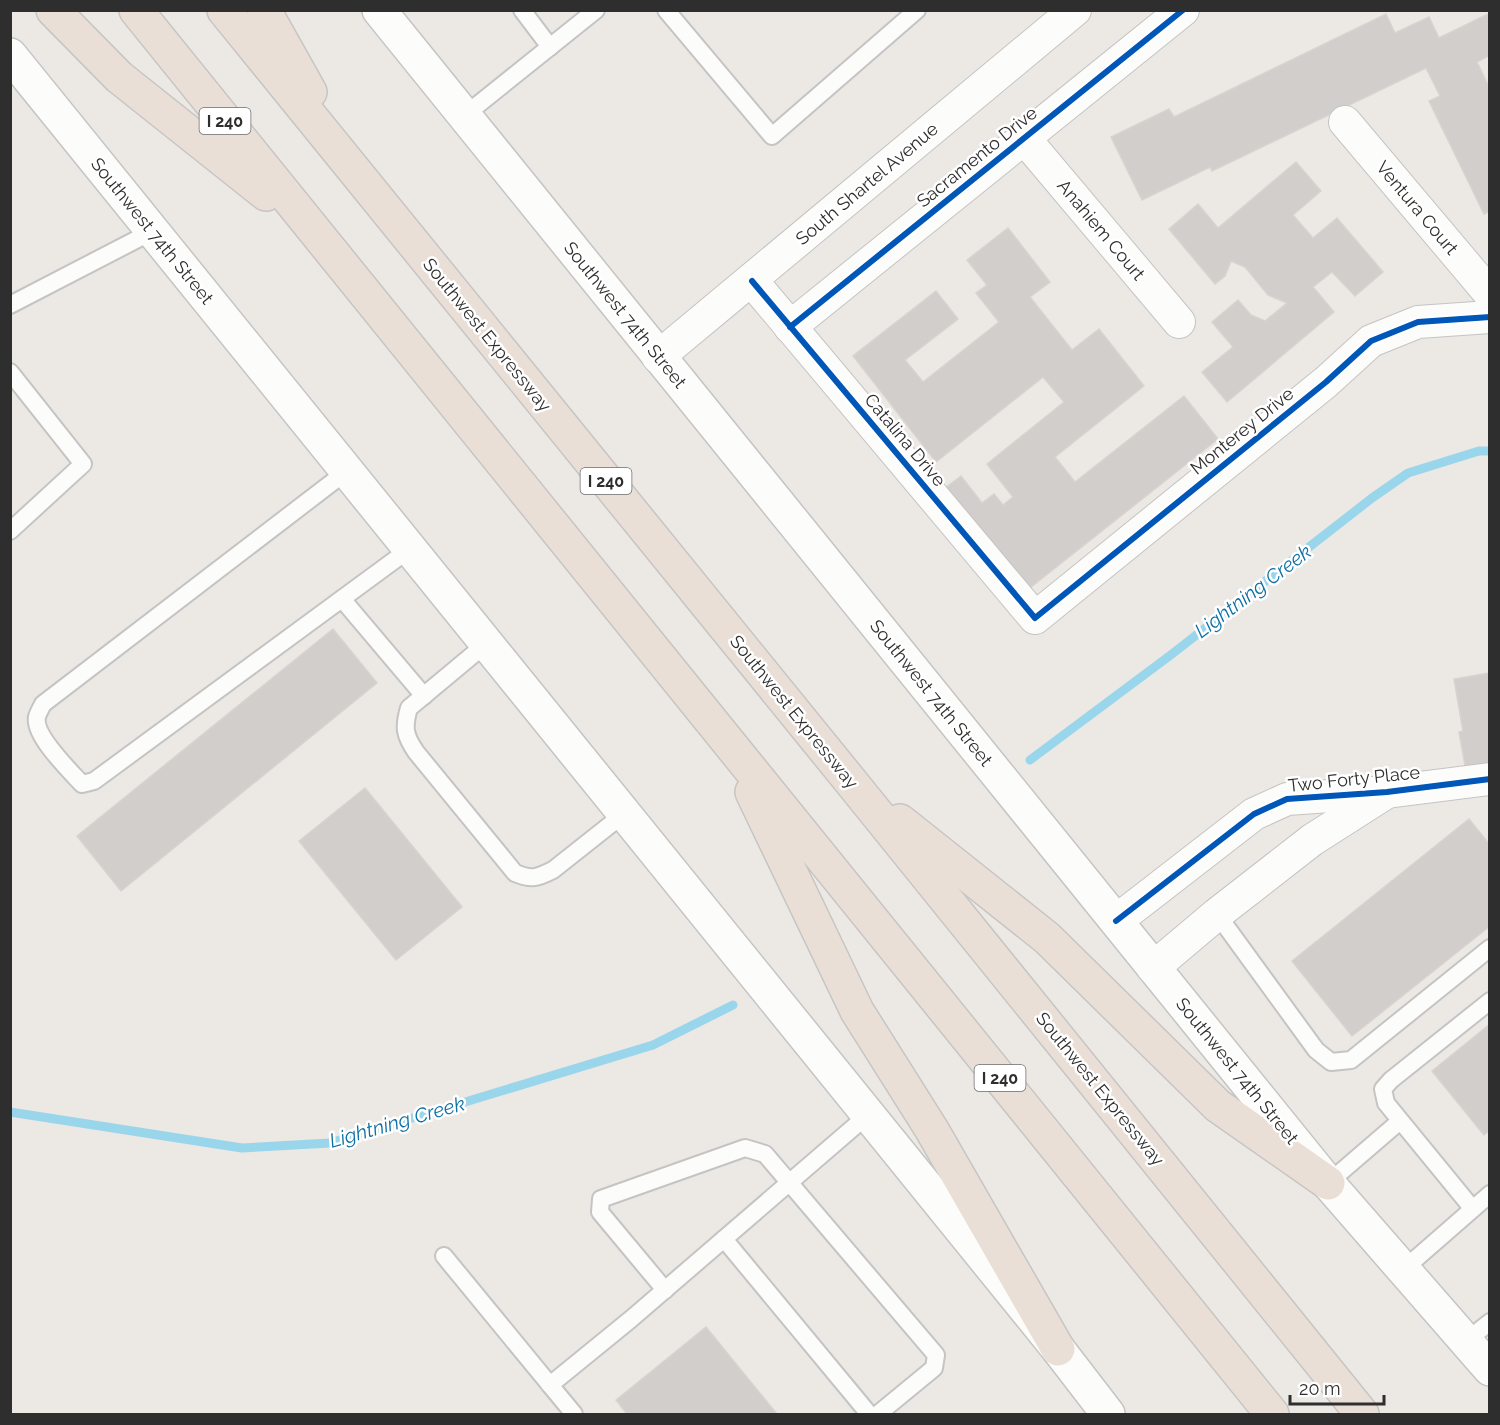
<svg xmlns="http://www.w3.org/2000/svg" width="1500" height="1425" viewBox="0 0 1500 1425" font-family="Raleway,sans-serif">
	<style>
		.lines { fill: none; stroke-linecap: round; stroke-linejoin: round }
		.stream { stroke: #99d6ec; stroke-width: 9 }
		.building { fill: #d1cecb; stroke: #d7d4d0; stroke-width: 1.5 }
		.service-casing { stroke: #c5c4c5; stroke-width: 20 }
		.minor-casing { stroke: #c5c4c5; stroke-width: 34 }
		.secondary-casing { stroke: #c5c4c5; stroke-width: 36 }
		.motorway-casing { stroke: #c6c5c4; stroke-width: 36 }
		.service { stroke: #fcfcfb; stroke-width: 16 }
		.minor { stroke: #fcfcfb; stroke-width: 32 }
		.secondary { stroke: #fcfcfb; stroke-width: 33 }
		.motorway { stroke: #eadfd6; stroke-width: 33 }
		.cycleway-casing { stroke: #fff; stroke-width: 10 }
		.cycleway { stroke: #0057b8; stroke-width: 6 }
		.labels { text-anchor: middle; stroke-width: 5; stroke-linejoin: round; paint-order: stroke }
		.shield { fill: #fff; stroke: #6d6d6d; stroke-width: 1.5 }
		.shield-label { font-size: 16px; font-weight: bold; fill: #2e2e2e }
		.street-label { font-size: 18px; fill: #2e2e2e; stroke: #fff }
		.water-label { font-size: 20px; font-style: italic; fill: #0d6fa3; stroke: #fff }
	</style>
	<rect width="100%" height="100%" fill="#ece8e4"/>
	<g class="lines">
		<g class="stream">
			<polyline points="1030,760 1172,654 1372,498 1408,473 1479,451 1490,451"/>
			<polyline points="10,1112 242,1148 330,1143 653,1045 733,1005"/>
		</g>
	</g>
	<g class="building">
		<polygon points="1490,13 1490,55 1477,62 1490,89 1490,211 1484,214 1429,101 1440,96 1426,68 1212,171 1210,167 1142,200 1111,137 1169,109 1174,117 1386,14 1395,33 1429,17 1439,38"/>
		<polygon points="1296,162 1321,191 1293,215 1313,238 1337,218 1383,272 1355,296 1332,272 1313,287 1334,312 1227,402 1202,372 1233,347 1212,322 1238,300 1251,315 1265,321 1287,303 1268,295 1245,267 1231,261 1225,276 1215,284 1169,229 1198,204 1218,228"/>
		<polygon points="1008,228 1050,282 1030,297 1072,350 1099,329 1144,386 1055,457 1075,482 1184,396 1218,439 1021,595 940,492 961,476 982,503 994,494 1003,505 1013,497 987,464 1064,402 1043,377 936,462 853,356 936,291 958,319 905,360 923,382 999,322 976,293 987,285 967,260"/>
		<polygon points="333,629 377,683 121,891 77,836"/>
		<polygon points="1490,673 1490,767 1466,771 1459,732 1463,731 1454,679"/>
		<polygon points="365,788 462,907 396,960 299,841"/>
		<polygon points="1469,819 1490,845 1490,926 1352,1036 1292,961"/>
		<polygon points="1490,1024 1490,1130 1484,1135 1432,1071"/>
		<polygon points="706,1327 777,1414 627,1414 616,1400"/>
	</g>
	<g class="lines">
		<defs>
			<g id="service">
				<polyline points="522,10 550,47"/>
				<polyline points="666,10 772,136 917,10"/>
				<polyline points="465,115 596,10"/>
				<polyline points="10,305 153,231"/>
				<polyline points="10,372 83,464 10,531"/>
				<path d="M347 471 43 704C41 708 38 713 37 717 33 735 70 771 82 784L94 781 411 548"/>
				<polyline points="342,599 424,696"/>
				<path d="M487 643 409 708C403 728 405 736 416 752L515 873C532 880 537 878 553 870L625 813"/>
				<polyline points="1217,914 1316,1050 1331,1062 1351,1060 1490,948"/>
				<polyline points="1328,1183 1400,1121"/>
				<polyline points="1472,1208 1386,1103 1383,1089 1391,1080 1490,1001"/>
				<polyline points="724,1239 869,1414"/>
				<polyline points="444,1256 550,1385"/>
				<polyline points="1404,1269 1490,1194"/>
				<polyline points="665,1290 600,1212 601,1199 745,1148 765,1154 936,1355 934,1368 878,1414"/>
				<polyline points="1465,1342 1490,1322"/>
				<polyline points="574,1414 550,1385 631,1319 869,1114"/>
			</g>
			<g id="minor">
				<polyline points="1345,122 1490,294"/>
				<polyline points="1024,138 1179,322"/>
				<polyline points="752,281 1035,618 1326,382 1371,341 1418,322 1490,317"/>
				<polyline points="790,327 1183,10"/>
				<polyline points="658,357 1075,10"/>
				<polyline points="1116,921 1254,814 1287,799 1387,792 1490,779"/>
				<polyline points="1153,968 1217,914 1312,840 1384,794"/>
			</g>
			<g id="secondary">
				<polyline points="379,10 1328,1183 1490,1369"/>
				<polyline points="10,55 1058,1349 1108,1414"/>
			</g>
			<g id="motorway">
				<polyline points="53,10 119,77 266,194"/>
				<polyline points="136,10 1272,1414"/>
				<polyline points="224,10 852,783 1362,1414"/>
				<polyline points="264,10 310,92"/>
				<polyline points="752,792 857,1011 932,1130 1058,1349"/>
				<polyline points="900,821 1047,938 1218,1106 1328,1183"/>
			</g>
		</defs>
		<use href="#service" class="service-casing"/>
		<use href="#minor" class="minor-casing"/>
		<use href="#secondary" class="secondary-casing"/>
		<use href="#motorway" class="motorway-casing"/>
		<use href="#service" class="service"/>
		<use href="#minor" class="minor"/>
		<use href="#secondary" class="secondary"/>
		<use href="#motorway" class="motorway"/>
		<defs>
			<g id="cycleway">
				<polyline points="752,281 1035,618 1326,382 1371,341 1418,322 1490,317"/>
				<polyline points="790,327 1183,10"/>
				<polyline points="1116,921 1254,814 1287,799 1387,792 1490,779"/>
			</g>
		</defs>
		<use href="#cycleway" class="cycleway-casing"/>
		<use href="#cycleway" class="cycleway"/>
	</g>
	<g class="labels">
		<g class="shield">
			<rect x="199.5" y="108" width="51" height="26" rx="4.5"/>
			<rect x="580.5" y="468" width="51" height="26" rx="4.5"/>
			<rect x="974.5" y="1065" width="51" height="26" rx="4.5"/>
		</g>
		<g class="shield-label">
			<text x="225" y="127">I 240</text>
			<text x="606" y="487">I 240</text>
			<text x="1000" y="1084">I 240</text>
		</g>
		<g class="street-label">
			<text transform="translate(977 157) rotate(-39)" y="6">Sacramento Drive</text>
			<text transform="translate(867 184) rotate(-40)" y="6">South Shartel Avenue</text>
			<text transform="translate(1417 208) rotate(50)" y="6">Ventura Court</text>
			<text transform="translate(1101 230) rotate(50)" y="6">Anahiem Court</text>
			<text transform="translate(152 231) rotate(51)" y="6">Southwest 74th Street</text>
			<text transform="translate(625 315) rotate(51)" y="6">Southwest 74th Street</text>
			<text transform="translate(487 335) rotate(51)" y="6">Southwest Expressway</text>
			<text transform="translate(1242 431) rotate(-39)" y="6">Monterey Drive</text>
			<text transform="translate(905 440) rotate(50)" y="6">Catalina Drive</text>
			<text transform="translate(931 693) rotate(51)" y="6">Southwest 74th Street</text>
			<text transform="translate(794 712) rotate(51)" y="6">Southwest Expressway</text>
			<text transform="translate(1354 779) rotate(-6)" y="6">Two Forty Place</text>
			<text transform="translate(1237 1071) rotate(51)" y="6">Southwest 74th Street</text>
			<text transform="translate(1100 1089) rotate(51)" y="6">Southwest Expressway</text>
		</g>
		<g class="water-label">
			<text transform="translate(1253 591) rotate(-37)" y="7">Lightning Creek</text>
			<text transform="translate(397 1122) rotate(-16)" y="7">Lightning Creek</text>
		</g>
	</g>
	<rect width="1500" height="1425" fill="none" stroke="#2e2e2e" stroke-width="24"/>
	<path d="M1290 1395v9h94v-9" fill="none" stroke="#2e2e2e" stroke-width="3"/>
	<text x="1299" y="1395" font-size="18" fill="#2e2e2e" stroke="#ffffff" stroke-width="4.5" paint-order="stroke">20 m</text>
</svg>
